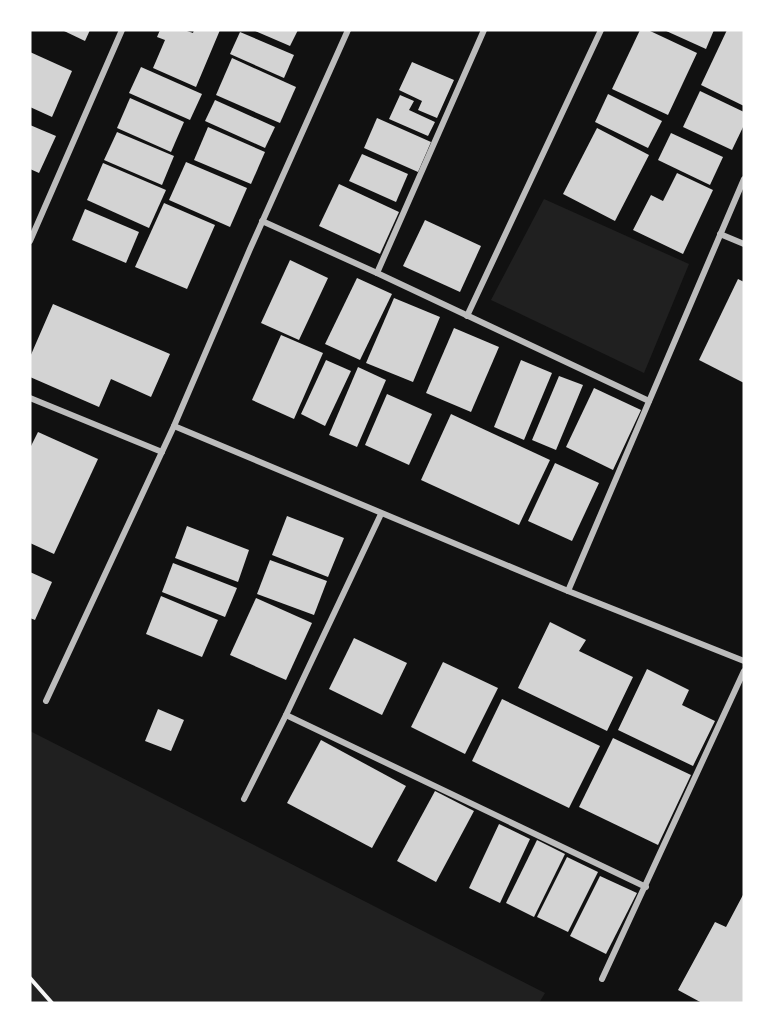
<svg xmlns="http://www.w3.org/2000/svg" width="774" height="1033" viewBox="0 0 774 1033" font-family="'Nunito Sans',sans-serif">
	<style>
		.green { fill: #202020 }
		.building { fill: #d3d3d3 }
		.lines { fill: none; stroke-linecap: round; stroke-linejoin: round }
		.path { stroke: #f5f5f5; stroke-width: 4 }
		.minor { stroke: #bcbcbc; stroke-width: 6 }
	</style>
	<rect width="100%" height="100%" fill="#111"/>
	<g class="green">
		<polygon points="544,199 689,264 644,373 491,300"/>
		<polygon points="30,731 545,993 539,1003 30,1003"/>
	</g>
	<g class="building">
		<polygon points="62,30 90,30 85,41"/>
		<polygon points="160,30 184,30 193,33 194,30 220,30 196,87 153,68 165,40 157,37"/>
		<polygon points="253,30 298,30 290,46"/>
		<polygon points="640,30 648,30 697,53 668,115 612,89"/>
		<polygon points="664,30 714,30 706,49"/>
		<polygon points="727,30 744,30 744,106 701,85"/>
		<polygon points="240,32 294,55 284,78 230,54"/>
		<polygon points="30,52 72,71 52,117 30,107"/>
		<polygon points="232,58 296,87 280,123 216,95"/>
		<polygon points="412,62 454,80 437,118 418,110 422,101 399,90"/>
		<polygon points="141,67 202,94 190,120 129,93"/>
		<polygon points="700,91 744,112 744,125 732,150 683,127"/>
		<polygon points="608,94 662,121 648,148 595,122"/>
		<polygon points="400,95 414,101 409,110 435,122 428,136 389,119"/>
		<polygon points="130,98 184,122 171,152 117,128"/>
		<polygon points="215,100 275,127 265,148 205,121"/>
		<polygon points="377,118 431,142 418,172 364,148"/>
		<polygon points="30,125 56,136 39,173 30,169"/>
		<polygon points="208,127 265,152 251,184 194,160"/>
		<polygon points="597,128 649,155 615,221 563,194"/>
		<polygon points="117,132 174,156 162,185 104,160"/>
		<polygon points="671,133 723,157 710,185 658,160"/>
		<polygon points="362,154 408,174 396,202 349,181"/>
		<polygon points="186,162 247,188 230,227 169,200"/>
		<polygon points="103,163 166,190 149,228 87,200"/>
		<polygon points="677,173 713,190 683,254 633,230 651,195 663,201"/>
		<polygon points="339,184 399,212 380,254 319,226"/>
		<polygon points="164,203 215,225 187,289 135,267"/>
		<polygon points="85,209 139,232 126,263 72,240"/>
		<polygon points="425,220 481,246 460,292 403,266"/>
		<polygon points="290,260 328,278 299,340 261,323"/>
		<polygon points="357,278 392,294 360,360 325,344"/>
		<polygon points="738,279 744,282 744,383 699,360"/>
		<polygon points="394,298 440,317 413,382 366,363"/>
		<polygon points="53,304 170,354 151,397 111,379 99,407 30,377 30,357"/>
		<polygon points="454,328 499,347 471,412 426,393"/>
		<polygon points="281,335 323,353 294,419 252,400"/>
		<polygon points="326,360 351,371 325,426 301,414"/>
		<polygon points="521,360 552,373 524,440 494,427"/>
		<polygon points="358,367 386,380 357,447 329,435"/>
		<polygon points="559,376 583,385 556,450 532,440"/>
		<polygon points="594,388 641,410 613,470 566,447"/>
		<polygon points="387,394 432,414 409,465 365,445"/>
		<polygon points="451,414 550,460 519,525 421,480"/>
		<polygon points="38,432 98,459 54,554 30,543 30,448"/>
		<polygon points="555,463 599,483 572,541 528,521"/>
		<polygon points="287,516 344,538 328,577 272,555"/>
		<polygon points="187,526 249,550 238,582 175,558"/>
		<polygon points="270,560 327,581 314,615 257,594"/>
		<polygon points="173,563 237,588 225,617 162,592"/>
		<polygon points="30,572 52,582 35,620 30,618"/>
		<polygon points="161,596 218,620 202,657 146,634"/>
		<polygon points="256,598 312,623 286,680 230,655"/>
		<polygon points="550,622 586,640 579,651 633,677 607,731 518,688"/>
		<polygon points="354,638 407,663 382,715 329,689"/>
		<polygon points="443,662 498,688 465,754 411,727"/>
		<polygon points="647,669 689,690 682,705 715,721 693,766 618,730"/>
		<polygon points="502,699 600,746 569,808 472,761"/>
		<polygon points="158,709 184,720 171,751 145,741"/>
		<polygon points="613,738 691,775 658,845 579,807"/>
		<polygon points="321,740 406,786 372,848 287,803"/>
		<polygon points="435,791 474,811 436,882 397,861"/>
		<polygon points="499,824 530,839 500,903 469,888"/>
		<polygon points="537,840 565,854 534,917 506,903"/>
		<polygon points="567,857 598,872 568,932 537,917"/>
		<polygon points="600,876 637,893 606,954 570,936"/>
		<polygon points="744,893 744,1003 702,1003 678,990 715,922 726,927"/>
	</g>
	<g class="lines">
		<polyline class="path" points="30,978 52,1003"/>
		<g class="minor">
			<polyline points="262,221 377,273 649,401"/>
			<polyline points="720,234 744,244"/>
			<polyline points="30,241 122,30"/>
			<polyline points="377,273 484,30"/>
			<polyline points="467,316 601,30"/>
			<polyline points="30,398 162,452"/>
			<polyline points="174,426 568,591 744,661"/>
			<polyline points="568,591 744,179"/>
			<polyline points="46,701 174,426 250,249 348,30"/>
			<polyline points="286,715 646,887"/>
			<polyline points="244,799 286,715 381,514"/>
			<polyline points="602,979 744,671"/>
		</g>
	</g>
	<rect width="774" height="1033" fill="none" stroke="#ffffff" stroke-width="63"/>
</svg>
